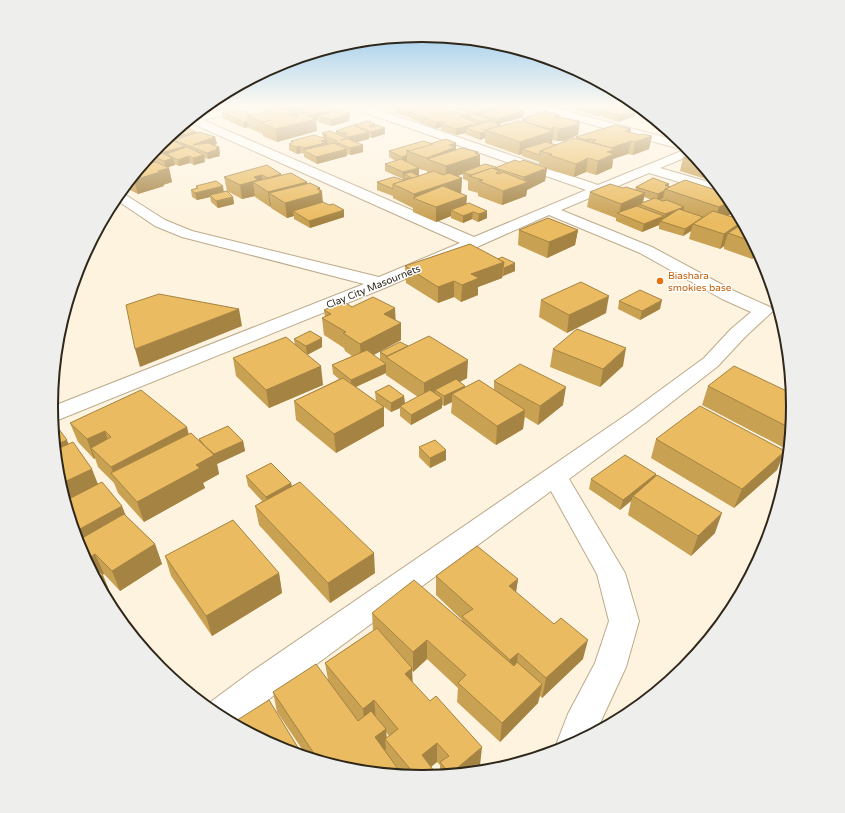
<svg xmlns="http://www.w3.org/2000/svg" width="845" height="813" viewBox="0 0 845 813" font-family="'Varela Round',sans-serif">
	<style>
		.lines { fill: none; stroke-linecap: round; stroke-linejoin: round }
		.minor-casing { stroke: #bcaa8a; stroke-width: 2 }
		.minor { fill: #fff; fill-rule: evenodd }
		.wall { fill: #c9a153; fill-rule: evenodd }
		.shaded-wall { fill: #a48343 }
		.building { fill: #eabb60; stroke: #a48343 }
		.food-dot { fill: #e8710a; stroke: #fff; stroke-width: 1.5 }
		.labels { text-anchor: middle; stroke-width: 3; stroke-linejoin: round; paint-order: stroke }
		.far-food-label { font-size: 10px; fill: #c56008; stroke: #fff; text-anchor: start }
		.far-street-label { font-size: 10px; fill: #2e271a; stroke: #fff }
		.rim { fill: none; stroke: #2e271a; stroke-width: 2 }
	</style>
	<rect width="100%" height="100%" fill="#fef3df"/>
	<g class="lines">
		<defs>
			<polygon id="minor" points="233,107 254,107 253,109 203,120 474,237 586,190 355,109 354,107 370,107 598,185 684,150 534,109 533,107 551,107 683,142 694,154 660,168 719,185 727,194 719,194 649,173 561,210 652,247 734,291 770,307 773,311 745,337 718,366 645,423 569,479 625,573 639,621 626,667 595,734 559,751 556,745 568,714 595,663 609,621 597,574 551,491 234,725 216,715 205,706 251,672 629,413 704,358 731,329 751,312 722,299 640,253 549,215 387,287 53,422 51,407 364,284 182,237 155,226 115,199 121,192 165,220 192,231 379,277 460,243 191,123 186,122 194,116"/>
		</defs>
		<use href="#minor" class="minor-casing"/>
		<use href="#minor" class="minor"/>
	</g>
	<g class="wall">
		<polygon points="261,107 306,107 306,109 334,111 350,119 349,119 349,121 332,126 318,122 318,120 316,121 317,131 277,142 263,136 263,134 249,128 249,127 244,128 223,118 222,112 253,115 266,112 262,110"/>
		<polygon points="395,107 443,107 440,108 448,110 448,111 465,114 465,112 449,107 512,107 524,111 523,117 499,124 500,126 521,122 522,121 522,119 559,117 580,123 578,135 564,141 557,141 552,140 552,144 556,145 576,139 576,137 630,132 640,135 652,136 649,149 633,155 628,154 613,159 612,168 596,175 586,172 574,177 547,169 547,167 539,164 539,162 522,156 522,154 519,155 485,143 485,138 480,140 465,134 466,133 456,135 441,130 441,127 435,129 410,118 410,117 408,117 395,113"/>
		<polygon points="562,107 629,107 635,116 618,122 600,116 601,115 597,116 580,111 580,110 577,111"/>
		<polygon points="182,125 196,133 215,137 217,144 213,145 219,147 220,154 219,154 220,156 208,159 205,158 205,162 194,165 190,163 179,166 174,164 175,165 168,167 169,168 172,182 163,185 164,186 138,194 124,187 148,158 153,160 153,158 149,157 160,144"/>
		<polygon points="354,125 375,126 385,128 385,134 372,138 369,137 369,139 356,142 363,152 351,155 347,154 347,156 317,164 304,157 304,154 301,153 297,154 289,150 289,144 291,143 291,141 323,138 322,133 336,134 336,131 354,126"/>
		<path d="M433 144 456 147V150L480 155V166L496 167 520 162 547 168 545 181 527 190 526 196 502 205 478 196V193L468 190V181L463 179V174L457 176 462 178 461 193H460L466 204 487 218 478 222 472 219 463 223 451 218V216L436 222 413 212V208L393 198V196L377 190V182L404 180V179H403L385 171V164L396 161 389 157V151ZM419 169 427 171V173H428L419 176 418 175H419Z"/>
		<polygon points="693,153 716,182 708,179 708,178 706,179 680,171 683,158"/>
		<polygon points="281,174 281,175 307,182 307,183 320,188 323,202 344,217 310,228 294,219 294,216 287,218 271,208 271,206 270,207 255,197 255,196 242,199 227,191 224,177"/>
		<polygon points="196,186 224,192 233,197 234,204 218,208 211,202 210,197 197,200 192,197 191,190 196,188"/>
		<path d="M636 187H669L732 200 736 209 735 212 728 216 742 220 743 222V224L744 223 760 253 752 259 724 249V246L720 249 689 239 691 231 683 236 659 229V225L642 232 616 221V218L587 207 590 192 623 188 635 190ZM644 197 652 200 643 203Z"/>
		<polygon points="519,230 578,230 575,245 547,258 518,245"/>
		<polygon points="470,244 515,271 503,276 502,278 478,287 478,295 461,302 454,297 438,303 406,283 405,266"/>
		<polygon points="760,253 766,265 766,266 759,263 761,257 759,256"/>
		<polygon points="541,300 606,313 567,333 539,317"/>
		<polygon points="619,301 660,309 640,320 618,309"/>
		<polygon points="352,307 395,308 395,320 401,323 401,340 373,355 380,360 380,352 408,346 467,378 460,382 465,386 465,387 494,390 494,381 563,405 538,425 525,417 523,429 496,445 451,413 452,402 444,406 442,405 442,408 411,425 400,416 400,408 391,412 376,401 375,392 404,396 405,404 418,397 386,375 386,365 386,373 356,387 384,407 384,426 336,453 296,420 294,401 339,379 333,374 332,365 352,356 345,351 344,348 324,335 322,318 325,317 324,310"/>
		<polygon points="294,339 322,347 307,355 323,385 269,408 236,376 233,358 295,345"/>
		<polygon points="553,349 623,366 600,387 550,367"/>
		<polygon points="708,386 794,407 790,451 702,405"/>
		<polygon points="70,423 189,434 199,441 199,439 243,441 245,451 217,464 219,474 203,483 205,488 144,522 118,493 114,483 98,467 95,458 94,459 78,442"/>
		<polygon points="656,439 777,470 734,508 651,458"/>
		<polygon points="69,444 98,484 126,516 155,544 162,564 120,591 104,574 102,574 111,595 106,598 79,548 76,539 77,541 79,540 77,537 76,538 58,479"/>
		<polygon points="419,447 446,460 430,468 419,457"/>
		<polygon points="656,474 655,477 715,533 691,556 628,515 631,501 620,510 589,489 591,479"/>
		<polygon points="246,476 291,483 292,486 375,573 330,603 259,525 255,506 262,501 248,486"/>
		<polygon points="165,556 279,573 282,593 212,636 171,576"/>
		<path d="M436 576 518 579 516 592 583 659 542 698 540 696 538 703 500 742 457 702 458 688 427 659 413 672 412 670V682L480 766 471 773 440 776V765L437 762 431 767 437 775V777L422 778 350 771 308 758 277 712 273 692 328 680 325 663 373 631 372 613 462 621V620L436 595ZM386 732 389 736 386 738Z"/>
	</g>
	<g class="shaded-wall">
		<polygon points="289,107 306,107 307,115 293,114 294,124 304,118 334,109 334,115 317,116 318,120 316,121 317,131 277,142 276,129 285,120 284,108"/>
		<polygon points="423,107 430,107 410,112 410,117 408,117 408,111"/>
		<polygon points="496,107 506,107 481,114 481,118 477,119 478,113"/>
		<polygon points="577,107 580,107 580,110 577,111"/>
		<polygon points="607,107 618,107 601,110 601,115 597,116 598,110"/>
		<polygon points="636,110 635,116 618,122 619,115"/>
		<polygon points="524,111 523,117 496,125 497,119"/>
		<polygon points="350,113 350,119 349,119 349,121 332,126 331,120 345,114"/>
		<polygon points="465,114 465,120 459,116"/>
		<polygon points="559,115 558,127 554,127 552,144 522,149 522,154 519,155 520,142 550,132 550,129 554,117"/>
		<polygon points="492,120 492,126 483,128 484,122"/>
		<polygon points="248,121 249,127 244,128 244,122"/>
		<polygon points="442,121 442,124 441,123 441,127 435,129 436,122"/>
		<polygon points="579,121 578,135 564,141 557,141 558,129"/>
		<polygon points="479,123 479,129 466,128 466,133 456,135 456,129"/>
		<polygon points="375,124 375,131 385,128 385,134 372,138 371,132 369,126"/>
		<polygon points="631,129 628,142 631,141 628,154 613,159 612,168 596,175 598,161 607,152 611,151 611,148 625,131"/>
		<polygon points="196,132 197,138 174,140 175,144 173,137"/>
		<polygon points="369,132 369,139 350,144 349,137"/>
		<polygon points="485,132 485,138 480,140 480,133"/>
		<polygon points="170,135 173,147 153,152 160,144"/>
		<polygon points="652,136 649,149 633,155 635,142"/>
		<polygon points="215,137 217,144 200,150 193,145"/>
		<polygon points="327,139 328,146 304,151 304,148 321,141"/>
		<polygon points="590,139 588,151 584,153 585,140"/>
		<polygon points="456,143 456,161 427,159 427,171 427,158 449,145"/>
		<polygon points="363,145 363,152 351,155 350,148"/>
		<polygon points="185,146 186,153 166,154 167,158 161,153"/>
		<polygon points="300,146 301,153 297,154 296,147"/>
		<polygon points="219,147 220,154 219,154 220,156 208,159 207,153 216,148"/>
		<polygon points="347,149 347,156 317,164 316,157"/>
		<polygon points="478,152 478,156 480,155 480,168 463,172 463,174 446,180 446,166"/>
		<polygon points="204,155 205,162 194,165 193,158"/>
		<polygon points="407,155 407,162 402,164 402,157"/>
		<polygon points="189,156 190,163 179,166 178,160"/>
		<polygon points="173,158 175,165 166,168 164,161"/>
		<polygon points="588,158 586,172 574,177 576,164"/>
		<polygon points="154,160 157,173 158,171 169,168 172,182 163,185 164,186 138,194 134,180 134,175 146,161"/>
		<polygon points="419,168 419,175 410,177 404,174 404,179 403,179 403,172"/>
		<polygon points="547,168 545,181 527,190 526,196 502,205 503,191 524,183 524,177"/>
		<polygon points="708,171 709,173 708,178 706,179"/>
		<polygon points="281,174 283,188 269,192 268,178"/>
		<polygon points="262,175 264,189 253,182 255,196 242,199 240,185 254,177"/>
		<polygon points="462,178 461,193 428,204 414,198 414,194"/>
		<polygon points="307,182 308,196 269,193 271,206 270,207 268,192"/>
		<polygon points="669,184 668,189 665,189 663,198 657,201 658,194 665,185"/>
		<polygon points="223,186 224,193 210,195 210,197 197,200 195,193"/>
		<polygon points="320,188 320,192 322,191 323,206 293,211 294,216 287,218 285,203 317,189"/>
		<polygon points="645,193 642,206 639,204 638,210 619,214 621,204"/>
		<polygon points="467,196 466,210 451,210 451,216 436,222 436,207"/>
		<polygon points="233,197 234,204 218,208 216,201"/>
		<polygon points="732,201 736,209 735,212 715,222 719,207"/>
		<polygon points="684,207 683,214 663,222 665,214"/>
		<polygon points="344,210 344,217 310,228 309,221"/>
		<polygon points="487,211 487,218 478,222 479,214"/>
		<polygon points="473,212 472,219 463,223 463,216"/>
		<polygon points="664,216 662,222 660,221 659,225 642,232 644,224"/>
		<polygon points="703,217 701,224 693,224 691,231 683,236 685,229"/>
		<polygon points="743,221 743,222 739,236 728,233 724,246 720,249 724,234"/>
		<polygon points="578,230 575,245 547,258 549,242"/>
		<polygon points="756,246 760,253 752,259"/>
		<polygon points="504,262 502,278 478,287 478,295 461,302 462,285 471,274"/>
		<polygon points="515,263 515,271 503,276 504,268"/>
		<polygon points="454,281 454,297 438,303 438,287"/>
		<polygon points="609,296 606,313 567,333 569,315"/>
		<polygon points="662,300 660,309 640,320 642,311"/>
		<polygon points="395,308 396,326 401,323 401,340 361,362 360,344 384,314"/>
		<polygon points="239,309 242,326 140,367 135,349"/>
		<polygon points="322,338 322,347 307,355 306,346"/>
		<polygon points="626,348 623,366 600,387 603,369"/>
		<polygon points="468,360 467,378 439,393 435,390 435,396 424,401 424,383"/>
		<polygon points="386,364 386,373 351,389 351,380"/>
		<polygon points="321,366 323,385 269,408 266,390"/>
		<polygon points="465,386 465,395 452,394 452,402 444,406 444,396"/>
		<polygon points="566,387 563,405 538,425 540,406"/>
		<polygon points="404,396 405,406 400,406 400,408 391,412 391,403"/>
		<polygon points="442,398 442,408 411,425 411,415"/>
		<polygon points="384,407 384,426 336,453 334,434"/>
		<polygon points="525,410 523,429 496,445 497,426"/>
		<polygon points="187,427 192,447 115,478 111,467"/>
		<polygon points="105,431 111,450 91,448 95,458 94,459 87,439"/>
		<polygon points="67,440 78,468 58,477 55,445"/>
		<polygon points="243,441 245,451 217,464 219,474 203,483 205,488 144,522 137,502 212,455"/>
		<polygon points="446,450 446,460 430,468 430,458"/>
		<polygon points="785,451 777,470 734,508 742,489"/>
		<polygon points="92,469 103,497 69,513 60,484"/>
		<polygon points="656,474 653,484 633,496 631,501 620,510 623,500"/>
		<polygon points="291,483 293,493 268,507 266,497"/>
		<polygon points="122,506 130,526 86,550 78,530"/>
		<polygon points="722,513 715,533 691,556 698,536"/>
		<polygon points="72,525 77,537 76,538"/>
		<polygon points="155,544 162,564 120,591 112,571"/>
		<polygon points="374,553 375,573 330,603 328,583"/>
		<polygon points="95,554 104,574 96,579 87,559"/>
		<polygon points="279,573 282,593 212,636 206,616"/>
		<polygon points="103,575 111,595 106,598 96,579"/>
		<polygon points="518,579 515,598 509,586"/>
		<polygon points="427,640 427,659 413,672 413,652"/>
		<polygon points="588,640 583,659 542,698 546,678"/>
		<polygon points="518,653 516,673 508,680 510,660"/>
		<polygon points="412,668 413,687 405,674"/>
		<polygon points="542,684 538,703 500,742 502,723"/>
		<polygon points="374,700 376,720 365,728 363,709"/>
		<polygon points="386,729 387,740 385,739 386,749 376,756 375,737"/>
		<polygon points="437,743 437,762 422,774 422,755"/>
		<polygon points="482,747 480,766 471,773 450,775 450,774"/>
		<polygon points="300,751 301,756 294,754"/>
	</g>
	<g class="building">
		<polygon points="312,107 327,107 334,109 309,116 300,113 296,114 296,112"/>
		<polygon points="395,107 423,107 408,111"/>
		<polygon points="427,107 438,107 448,110 446,110 465,114 459,116 479,123 456,129 441,123 446,122 442,121 436,122 410,112"/>
		<polygon points="470,107 496,107 478,113 465,109"/>
		<polygon points="504,107 512,107 524,111 497,119 481,114"/>
		<polygon points="588,107 607,107 598,110"/>
		<polygon points="611,107 627,107 636,110 619,115 601,110"/>
		<polygon points="238,109 253,115 248,116 248,121 244,122 222,112"/>
		<polygon points="280,109 296,112 288,114 294,117 299,116 293,114 300,113 316,119 276,129 261,123 271,120 262,122 248,116"/>
		<polygon points="337,110 350,113 345,114 348,115 331,120 317,116"/>
		<polygon points="545,111 559,115 554,117 579,121 576,122 580,123 566,128 558,129 554,127 550,129 525,122 553,131 520,142 485,130 519,121 521,122 526,120 522,119"/>
		<polygon points="474,114 492,120 484,122 466,116"/>
		<polygon points="368,121 375,124 369,126 371,127 378,125 385,128 371,132 354,125"/>
		<polygon points="490,121 500,125 497,126 499,126 485,130 485,132 480,133 466,128"/>
		<polygon points="182,125 196,132 173,137 171,136 171,135"/>
		<polygon points="353,125 369,132 349,137 343,134 347,133 341,133 336,131"/>
		<polygon points="615,125 631,129 625,131 640,135 643,134 652,136 635,142 631,141 611,148 592,142 596,140 590,139 585,140 576,137"/>
		<polygon points="330,131 347,138 341,140 348,139 363,145 350,148 336,142 337,141 324,136 327,135 322,133"/>
		<polygon points="199,132 215,137 193,145 208,143 219,147 216,148 218,149 207,153 174,140"/>
		<polygon points="314,135 327,139 321,141 325,143 304,148 300,146 296,147 289,144 293,142 291,141"/>
		<polygon points="574,138 615,149 607,152 614,154 598,161 588,158 576,164 549,155 552,154 540,151"/>
		<polygon points="446,139 456,143 449,145 456,147 427,158 407,151"/>
		<polygon points="173,141 185,146 161,153 173,158 164,161 152,156 158,154 153,152 159,145"/>
		<polygon points="423,141 433,144 409,151 406,150 408,151 407,151 407,155 402,157 389,151"/>
		<polygon points="546,142 556,145 540,151 540,155 522,149"/>
		<polygon points="334,143 347,149 316,157 303,150"/>
		<polygon points="187,147 204,155 193,158 189,156 178,160 166,154"/>
		<polygon points="462,148 478,152 475,153 480,155 446,166 427,159"/>
		<polygon points="693,153 701,163 683,158"/>
		<polygon points="148,158 154,160 143,164"/>
		<polygon points="401,159 419,168 403,172 385,164"/>
		<polygon points="515,160 520,162 523,160 547,168 524,177 495,168"/>
		<polygon points="156,162 169,168 158,171 160,172 134,180 131,178 142,165"/>
		<polygon points="485,164 496,167 495,168 495,169 492,168 471,175 463,172"/>
		<polygon points="267,165 281,174 268,178 262,175 254,177 258,180 240,185 224,177"/>
		<polygon points="492,168 500,171 496,173 499,174 503,172 528,182 503,191 479,181 483,180 469,176"/>
		<polygon points="434,171 443,175 449,173 462,178 414,194 393,184"/>
		<polygon points="411,172 419,176 412,178 404,174"/>
		<polygon points="291,173 307,182 268,192 253,182"/>
		<polygon points="394,177 403,180 407,178 408,179 393,184 393,189 377,182"/>
		<polygon points="653,178 669,184 665,185 670,187 665,189 664,191 658,194 636,187"/>
		<polygon points="685,180 725,193 732,201 719,207 665,189"/>
		<polygon points="216,181 223,186 195,193 191,190 198,188 196,186"/>
		<polygon points="310,183 320,188 317,189 322,191 319,192 321,193 285,203 269,193"/>
		<polygon points="610,184 623,188 626,187 645,193 621,204 590,192"/>
		<polygon points="443,186 467,196 436,207 413,198"/>
		<polygon points="227,191 233,197 216,201 210,195"/>
		<polygon points="655,198 663,201 667,200 684,207 665,214 639,204"/>
		<polygon points="323,202 329,205 333,204 344,210 309,221 293,211"/>
		<polygon points="469,203 487,211 479,214 473,212 463,216 451,210"/>
		<polygon points="637,206 664,216 644,224 617,213"/>
		<polygon points="679,209 703,217 685,229 660,221"/>
		<polygon points="713,211 742,220 743,221 724,234 693,224"/>
		<polygon points="548,218 578,230 549,242 519,230"/>
		<polygon points="744,223 754,242 728,233"/>
		<polygon points="470,244 504,262 471,274 479,278 462,285 454,281 438,287 405,266"/>
		<polygon points="502,257 515,263 504,268 503,268 504,262 498,259"/>
		<polygon points="581,282 609,296 569,315 541,300"/>
		<polygon points="640,290 662,300 642,311 619,301"/>
		<polygon points="159,294 239,309 135,349 126,305"/>
		<polygon points="373,297 395,308 384,314 401,323 360,344 343,333 346,332 322,318 331,314 324,310 343,301 352,307"/>
		<polygon points="577,329 626,348 603,369 553,349"/>
		<polygon points="310,331 322,338 306,346 294,339"/>
		<polygon points="429,336 468,360 424,383 386,357"/>
		<polygon points="286,337 321,366 266,390 233,358"/>
		<polygon points="400,342 408,346 387,356 380,352"/>
		<polygon points="367,350 386,364 351,380 332,365"/>
		<polygon points="520,364 566,387 540,406 494,381"/>
		<polygon points="734,366 793,394 794,407 792,429 708,386"/>
		<polygon points="343,378 384,407 334,434 294,401"/>
		<polygon points="456,379 465,386 444,396 435,390"/>
		<polygon points="479,380 525,410 497,426 452,394"/>
		<polygon points="389,385 404,396 391,403 375,392"/>
		<polygon points="141,390 187,427 111,467 91,448 111,437 105,431 87,439 70,423"/>
		<polygon points="430,390 442,398 411,415 400,406"/>
		<polygon points="700,406 785,451 742,489 656,439"/>
		<polygon points="52,420 67,440 55,445"/>
		<polygon points="228,426 243,441 214,454 206,447 199,439"/>
		<polygon points="191,433 214,455 196,465 200,468 137,502 111,473"/>
		<polygon points="435,440 446,450 430,458 419,447"/>
		<polygon points="73,442 92,469 60,484 58,479 55,450"/>
		<polygon points="625,455 656,474 623,500 591,479"/>
		<polygon points="271,463 291,483 266,497 246,476"/>
		<polygon points="657,475 722,513 698,536 633,496"/>
		<polygon points="102,482 122,506 78,530 70,520 65,501"/>
		<polygon points="300,482 374,553 328,583 255,506"/>
		<polygon points="124,514 155,544 112,571 95,554 87,559 103,575 96,579 79,548 77,541"/>
		<polygon points="233,520 279,573 206,616 165,556"/>
		<polygon points="477,546 518,579 509,586 554,624 561,618 588,640 546,678 518,653 510,660 462,616 473,609 436,576"/>
		<polygon points="414,580 514,666 517,662 542,684 502,723 458,683 466,675 427,640 413,652 372,613"/>
		<polygon points="377,628 412,668 405,674 430,701 436,696 482,747 450,774 440,762 449,756 437,743 422,755 437,775 435,777 422,778 417,777 385,739 398,729 374,700 363,709 325,663"/>
		<polygon points="316,664 358,721 371,711 386,729 375,737 403,776 350,771 319,761 273,692"/>
		<polygon points="269,700 300,751 294,754 280,750 231,724"/>
	</g>
	<linearGradient id="sky" x2="0" y2="1"><stop stop-color="#7cbdec"/><stop offset="0.48" stop-color="#fffaf1"/><stop offset="1" stop-color="#fffaf1" stop-opacity="0"/></linearGradient>
	<rect width="845" height="221" fill="url(#sky)"/>
	<circle class="food-dot" cx="660" cy="281" r="4"/>
	<g class="labels">
		<g class="far-food-label">
			<text x="668" y="279">Biashara<tspan x="668" dy="12">smokies base</tspan></text>
		</g>
		<g class="far-street-label">
			<text transform="translate(373 286) rotate(-22)" y="4">Clay City Masournets</text>
		</g>
	</g>
	<path d="M0 0H845V813H0ZM58 406a364 364 0 1 1 728 0a364 364 0 1 1-728 0Z" fill="#eeeeed" fill-rule="evenodd"/>
	<path class="rim" d="M58 406a364 364 0 1 1 728 0a364 364 0 1 1-728 0Z"/>
</svg>
